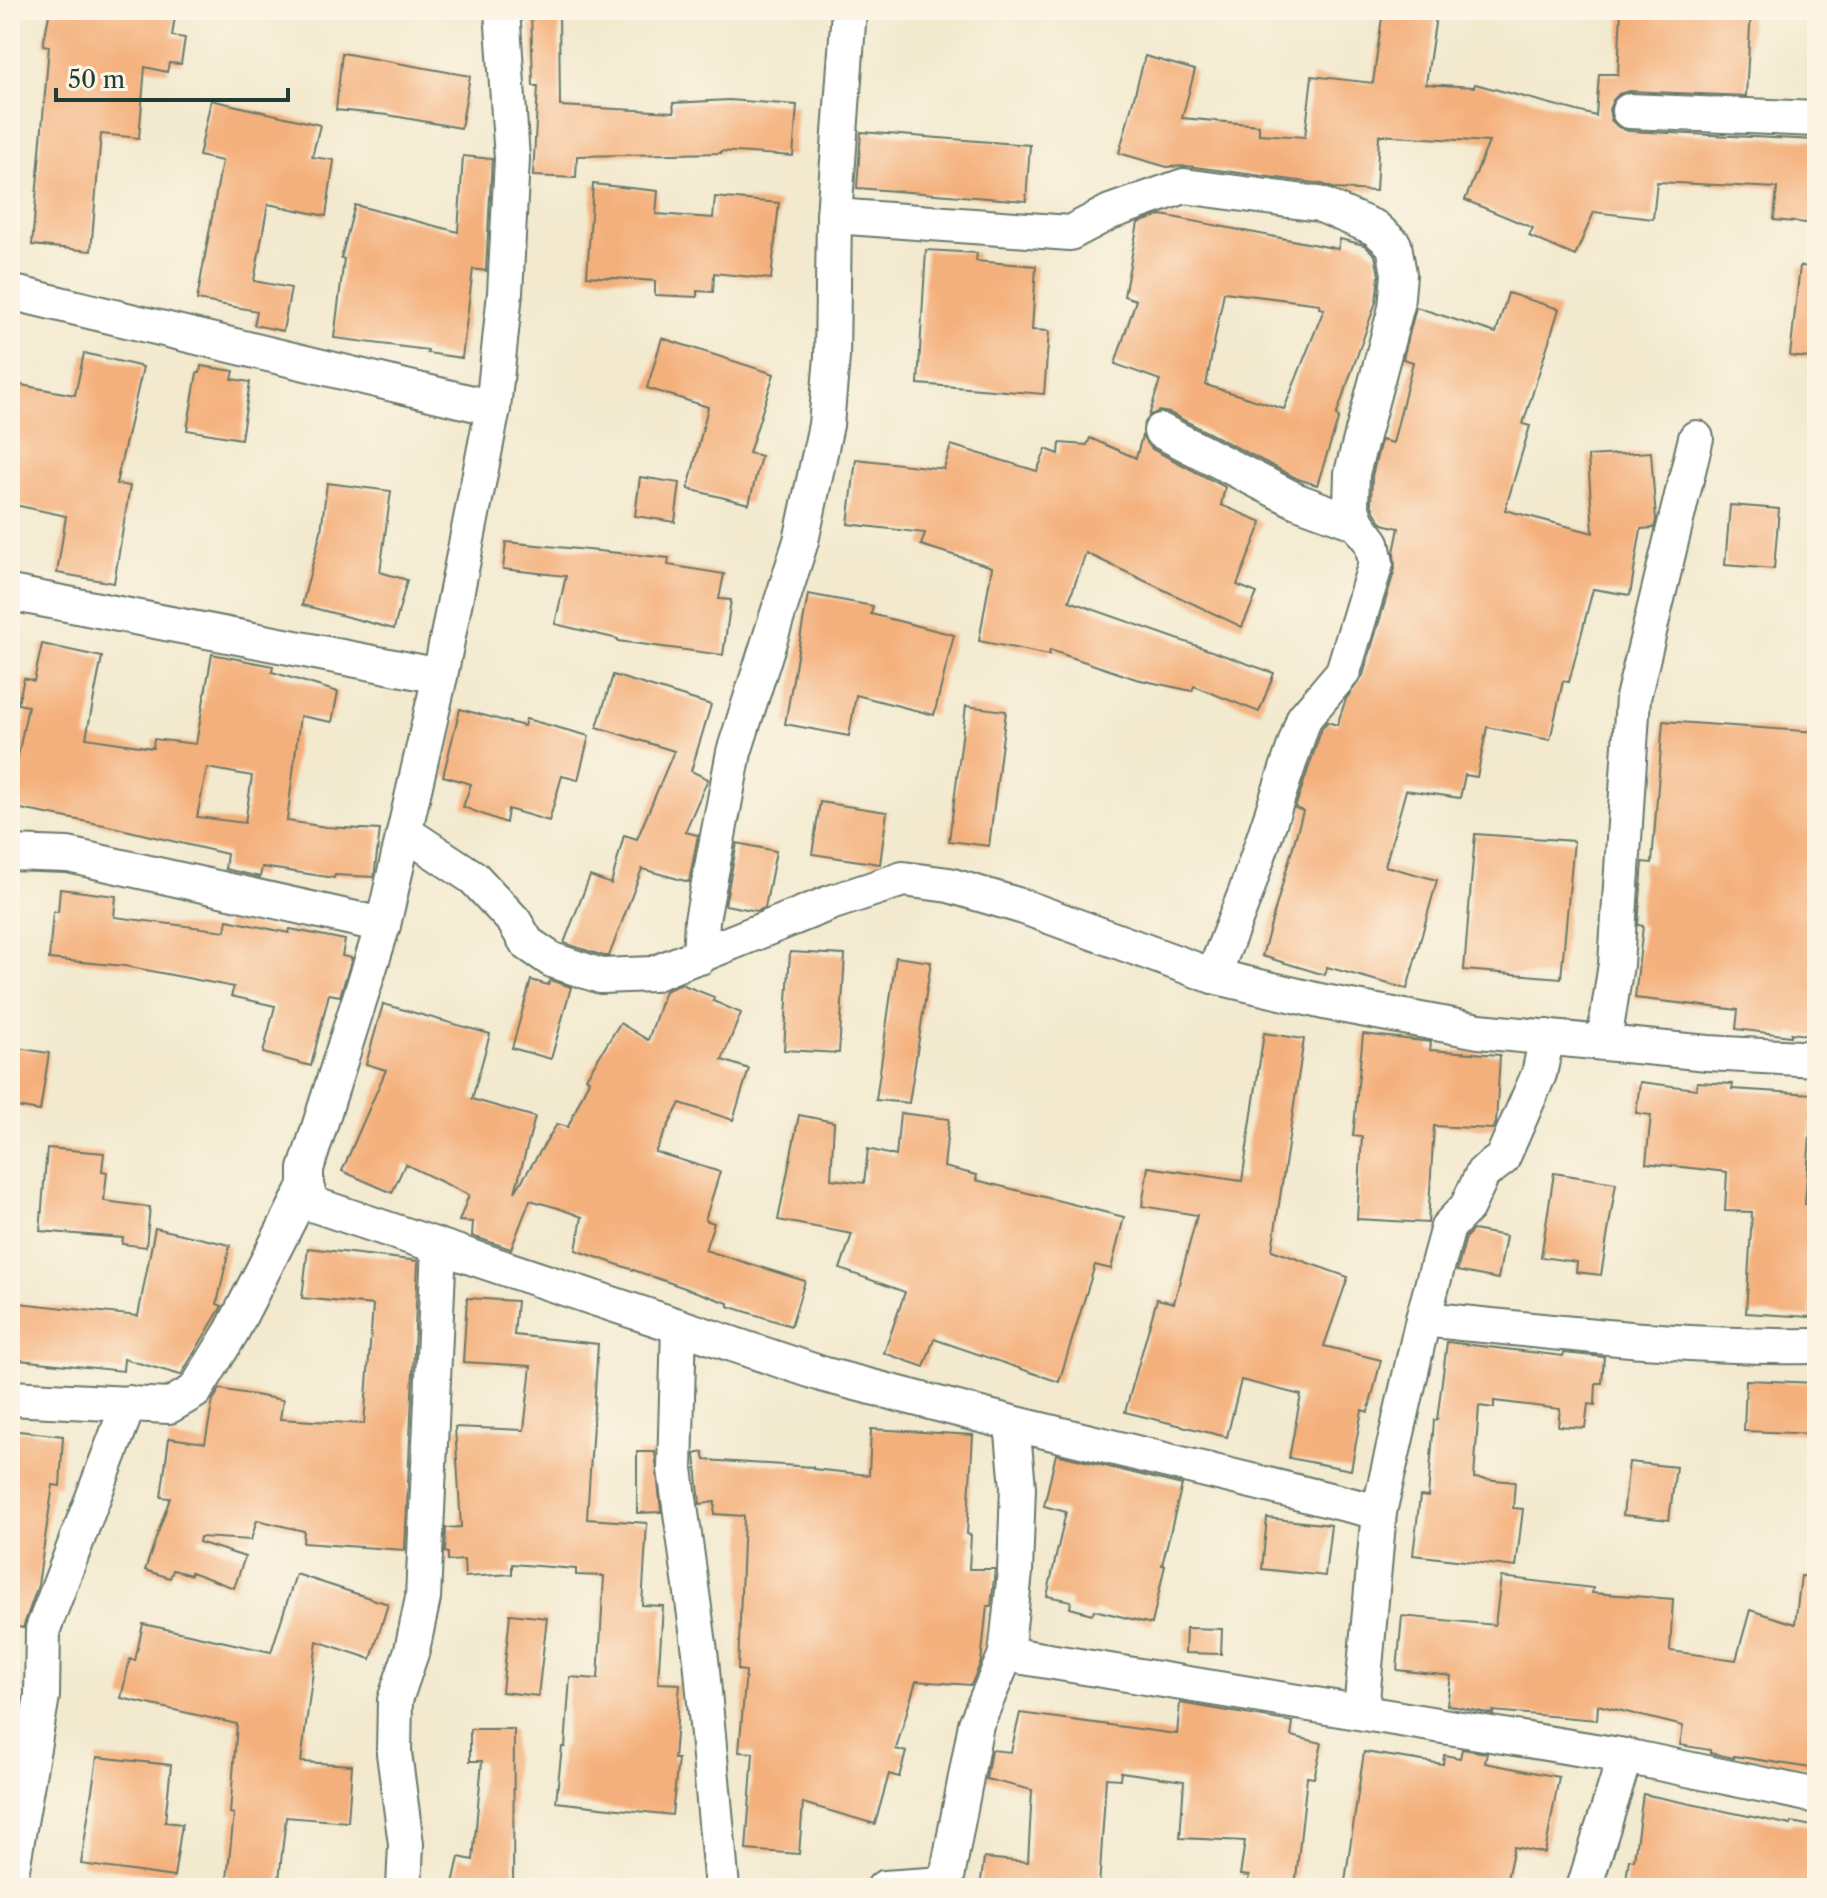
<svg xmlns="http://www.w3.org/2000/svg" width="1827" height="1898" viewBox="0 0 1827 1898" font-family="'Libre Caslon Text',serif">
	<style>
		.building { fill: #f4b07b; fill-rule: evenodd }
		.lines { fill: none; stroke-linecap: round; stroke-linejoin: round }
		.minor-casing { stroke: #69796a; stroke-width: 38 }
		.minor { stroke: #fff; stroke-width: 34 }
	</style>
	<rect width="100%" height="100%" fill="#fcf5e5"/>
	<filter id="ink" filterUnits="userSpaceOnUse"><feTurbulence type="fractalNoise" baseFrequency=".0125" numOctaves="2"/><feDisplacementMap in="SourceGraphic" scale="16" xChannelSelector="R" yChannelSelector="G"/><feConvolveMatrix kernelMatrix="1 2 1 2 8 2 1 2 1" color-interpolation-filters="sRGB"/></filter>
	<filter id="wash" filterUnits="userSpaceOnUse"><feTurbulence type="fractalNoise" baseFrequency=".006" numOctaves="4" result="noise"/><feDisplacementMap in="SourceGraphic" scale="32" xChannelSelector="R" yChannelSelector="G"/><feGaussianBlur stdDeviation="1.8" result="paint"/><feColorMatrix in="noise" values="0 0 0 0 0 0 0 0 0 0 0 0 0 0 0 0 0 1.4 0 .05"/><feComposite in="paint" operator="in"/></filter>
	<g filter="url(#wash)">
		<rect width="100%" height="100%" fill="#f2e9ce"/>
		<g id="blocks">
			<g class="building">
				<polygon points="50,10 146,10 175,16 172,36 185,38 181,64 169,63 167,72 145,67 139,138 101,134 91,251 32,245 49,46 43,45"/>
				<polygon points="531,10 559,10 560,106 674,112 673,103 729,100 797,105 793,156 721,151 721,153 577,156 576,178 533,176 538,86 533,86"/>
				<polygon points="1383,10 1437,10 1426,84 1474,87 1475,84 1596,116 1599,74 1618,74 1621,10 1751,10 1746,96 1629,91 1619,94 1613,100 1609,109 1611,120 1618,127 1628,131 1817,140 1817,224 1774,220 1777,188 1657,182 1653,219 1594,212 1575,256 1529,236 1533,228 1465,200 1489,142 1379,135 1376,191 1335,189 1322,184 1187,166 1167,167 1119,153 1145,56 1195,70 1182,118 1259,125 1259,134 1305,137 1312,76 1373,83"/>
				<polygon points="342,53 470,76 461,128 388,115 336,110"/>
				<polygon points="211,100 320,125 312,157 334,160 326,216 268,204 254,281 291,288 283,331 254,325 257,311 197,300 222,161 199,156"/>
				<polygon points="861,132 1030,145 1026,201 857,188"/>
				<polygon points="463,156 492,159 486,271 473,269 462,358 427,353 428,350 334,338 344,259 341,258 355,205 458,232"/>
				<polygon points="593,184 658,191 656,214 713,218 715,197 779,203 771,279 714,273 713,292 697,291 697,297 655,295 655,281 587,276"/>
				<path d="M1162 215 1338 249 1340 239 1364 245 1375 255 1379 275 1376 302 1336 416 1339 417 1317 485 1298 479 1170 413 1159 411 1149 416 1160 380 1115 364 1136 300 1124 296 1138 223ZM1224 292 1320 304 1319 308 1324 309 1284 409 1206 385Z"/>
				<polygon points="926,250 977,253 976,261 1036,266 1032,330 1049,331 1044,394 918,384"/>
				<polygon points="1800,266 1817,267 1817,359 1790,356"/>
				<polygon points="1508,293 1559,309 1523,424 1530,426 1505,510 1593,533 1588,456 1651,452 1656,520 1654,528 1641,529 1630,595 1593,589 1569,682 1563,681 1550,740 1487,727 1477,777 1465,775 1460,798 1406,790 1385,866 1437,880 1407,989 1327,967 1325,975 1262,956 1303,811 1295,808 1322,728 1327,722 1337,725 1346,699 1363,675 1395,569 1394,552 1399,528 1383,524 1375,513 1371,503 1372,476 1381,440 1393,443 1413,362 1403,359 1416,307 1496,333"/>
				<polygon points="662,338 774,374 749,453 761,456 749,504 688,489 708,407 647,388"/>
				<polygon points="84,353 143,367 116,484 130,486 114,583 57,573 66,516 10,504 10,383 75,395"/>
				<polygon points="201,366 234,371 232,379 250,382 241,439 187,430 197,373 200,373"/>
				<polygon points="1142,436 1152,449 1225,487 1221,505 1262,522 1237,585 1257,593 1242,627 1086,553 1069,601 1274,673 1259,712 1194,686 1192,691 1136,679 1050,650 1049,655 979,641 992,567 921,545 925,533 848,524 856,459 944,469 951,445 1037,471 1046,449 1059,454 1060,443 1087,445 1090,438 1136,458"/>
				<polygon points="640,477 680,483 675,522 635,516"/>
				<polygon points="327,483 391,491 380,572 407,580 394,629 302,605 321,531"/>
				<polygon points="1730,505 1779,509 1774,569 1725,565"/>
				<polygon points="506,542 669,558 668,565 724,574 719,599 731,600 723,655 618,641 618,639 555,624 566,576 503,569"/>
				<polygon points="808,594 873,606 871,614 954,635 934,715 856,695 849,736 785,724"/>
				<path d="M42 644 102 657 86 738 153 748 154 739 196 744 212 654 273 666 272 672 338 692 332 722 300 716 287 821 326 827 380 830 374 877 335 875 334 878 262 867 260 877 225 869 227 854 104 825 10 807V770L15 771 28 706 18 704 24 678 34 681ZM207 768 252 776 245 823 197 817Z"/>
				<polygon points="613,675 711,705 691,771 708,779 685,832 698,835 689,882 642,869 609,956 604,956 564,943 590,876 611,884 624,835 637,839 674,751 597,727"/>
				<polygon points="966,706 1006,711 989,846 949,841"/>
				<polygon points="460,709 524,726 526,719 589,736 578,780 562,776 549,821 508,809 506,823 463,807 471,784 443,776"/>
				<polygon points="1663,721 1817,732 1817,1036 1791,1033 1791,1036 1736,1029 1738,1010 1635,998 1643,926 1638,925 1643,862 1652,863"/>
				<polygon points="820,802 887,812 880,864 812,854"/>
				<polygon points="1475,834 1574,841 1561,978 1464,970"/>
				<polygon points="737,843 776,851 765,908 757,911 725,905"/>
				<polygon points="60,889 116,896 114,917 225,931 227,920 289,933 290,929 345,940 342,956 352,958 340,996 329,994 311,1066 263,1053 275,1006 231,996 234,987 125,966 49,959 53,912 58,912"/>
				<polygon points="790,952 845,955 839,1053 784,1050"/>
				<polygon points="896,957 931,962 909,1103 876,1100"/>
				<polygon points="531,980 548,985 550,980 571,987 551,1059 512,1048"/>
				<polygon points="681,984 714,997 713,1001 741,1013 722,1060 749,1069 733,1120 680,1103 655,1152 720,1172 705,1220 714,1223 705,1250 805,1281 791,1326 728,1306 728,1303 576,1250 582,1217 558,1208 530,1200 511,1249 472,1236 473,1222 459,1221 469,1195 405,1164 392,1193 342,1171 386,1070 366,1064 383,1004 490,1034 472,1099 535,1117 515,1192 557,1124 568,1127 589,1080 586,1078 620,1023 648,1040 665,991"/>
				<polygon points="1264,1033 1304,1039 1272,1250 1348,1277 1324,1346 1381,1360 1368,1412 1362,1410 1351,1470 1289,1458 1301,1395 1241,1380 1227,1437 1125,1412 1157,1299 1174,1303 1197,1215 1142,1206 1148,1167 1242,1181"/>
				<polygon points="1363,1034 1431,1042 1430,1050 1500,1055 1496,1123 1493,1129 1434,1126 1428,1223 1357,1219 1362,1137 1353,1136"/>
				<polygon points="10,1047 49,1053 40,1111 10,1106"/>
				<polygon points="1640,1082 1696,1089 1697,1082 1733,1084 1732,1089 1813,1094 1805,1204 1817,1205 1810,1317 1746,1313 1752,1212 1725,1211 1727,1172 1646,1163 1651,1115 1636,1113"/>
				<polygon points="900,1113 949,1119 944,1167 977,1175 976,1180 1124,1217 1111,1269 1095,1265 1059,1382 934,1339 924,1367 884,1353 905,1292 840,1269 852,1234 778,1220 799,1115 834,1122 831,1179 864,1183 868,1149 896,1156"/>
				<polygon points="47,1148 104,1153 102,1171 107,1172 104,1201 150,1207 146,1247 122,1244 123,1238 40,1231"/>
				<polygon points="1554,1173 1616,1183 1601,1275 1576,1272 1577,1262 1541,1257"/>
				<polygon points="155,1228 230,1245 217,1304 222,1306 181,1375 124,1359 123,1371 10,1359 10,1302 138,1316"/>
				<polygon points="1473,1230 1506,1236 1498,1279 1457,1271 1466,1237"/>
				<polygon points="308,1248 418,1261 405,1550 303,1543 304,1531 257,1520 251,1540 200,1537 199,1542 245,1557 234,1588 191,1572 191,1575 173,1570 170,1578 145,1570 170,1498 161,1497 169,1438 205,1443 213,1400 220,1389 283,1400 280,1419 364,1424 373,1305 302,1298"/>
				<polygon points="467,1298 517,1301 514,1335 598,1344 587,1519 647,1523 642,1605 663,1606 658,1683 680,1684 674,1759 678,1759 672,1815 556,1802 562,1747 565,1747 570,1677 598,1679 604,1576 576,1575 576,1569 512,1564 512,1574 465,1577 464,1560 448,1561 448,1553 445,1552 446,1528 461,1527 455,1427 524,1430 531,1366 463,1362"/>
				<polygon points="1447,1342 1563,1356 1564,1353 1604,1357 1602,1383 1596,1383 1595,1405 1588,1404 1585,1428 1558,1426 1560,1409 1494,1401 1494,1408 1479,1406 1474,1478 1515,1482 1513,1508 1523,1509 1516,1567 1413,1555 1420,1496 1428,1497 1434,1420 1437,1420"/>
				<polygon points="1746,1380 1817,1383 1817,1434 1744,1431"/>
				<polygon points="871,1429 973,1435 967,1534 971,1535 969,1569 995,1569 991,1606 987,1606 981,1662 971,1685 916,1681 896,1749 906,1752 899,1777 889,1774 875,1824 803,1803 799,1854 746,1850 753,1753 739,1752 746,1671 738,1670 744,1516 714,1514 715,1502 700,1504 695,1454 703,1452 705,1460 813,1467 813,1469 869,1475"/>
				<polygon points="10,1430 63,1436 60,1486 53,1485 38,1585 23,1628 10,1625"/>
				<polygon points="637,1452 655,1452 661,1512 637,1513"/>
				<polygon points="1056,1454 1182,1485 1162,1565 1165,1565 1152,1624 1094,1610 1092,1614 1070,1608 1071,1601 1047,1596 1066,1512 1044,1506"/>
				<polygon points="1629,1462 1676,1467 1669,1520 1623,1515"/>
				<polygon points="1267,1518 1331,1525 1325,1576 1262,1569"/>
				<polygon points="296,1574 388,1604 371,1659 317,1641 301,1762 352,1765 348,1822 286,1817 278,1888 226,1888 234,1814 230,1813 237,1724 121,1698 130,1659 135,1661 143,1624 271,1652"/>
				<polygon points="1801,1576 1817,1577 1817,1769 1734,1756 1734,1758 1710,1753 1710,1750 1680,1745 1683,1726 1598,1705 1597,1720 1493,1711 1493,1714 1447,1705 1451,1676 1397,1670 1402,1616 1495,1625 1501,1577 1593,1588 1592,1593 1673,1599 1670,1651 1736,1660 1750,1610 1795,1624"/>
				<polygon points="510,1614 547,1618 538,1696 502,1692"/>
				<polygon points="1186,1628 1222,1629 1221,1654 1185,1653"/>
				<polygon points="1180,1703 1293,1722 1291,1736 1322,1743 1314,1778 1307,1777 1295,1888 1247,1888 1249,1876 1240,1875 1245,1841 1180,1838 1184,1781 1121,1772 1120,1779 1106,1778 1099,1888 980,1888 984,1858 1028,1862 1032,1790 986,1779 991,1750 1011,1752 1020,1713 1177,1734"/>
				<polygon points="470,1729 514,1729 513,1888 452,1888 459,1857 473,1860 482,1761 470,1761"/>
				<polygon points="1462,1749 1487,1753 1485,1763 1559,1777 1545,1853 1514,1847 1505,1888 1344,1888 1364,1752 1443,1764 1444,1755 1460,1758"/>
				<polygon points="97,1757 171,1765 165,1822 182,1824 174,1877 81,1864"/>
				<polygon points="1643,1794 1791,1825 1792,1822 1817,1827 1817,1888 1625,1888 1629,1859 1634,1860"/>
			</g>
		</g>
	</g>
	<g filter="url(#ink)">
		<use href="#blocks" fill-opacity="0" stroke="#69796a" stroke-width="2"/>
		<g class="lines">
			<defs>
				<g id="minor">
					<polyline points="502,10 512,159 505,293 493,408 440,676 383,925 306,1169 306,1186 312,1204 825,1375 1012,1423 1379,1512"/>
					<polyline points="1629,111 1817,119"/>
					<polyline points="834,216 1070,233 1110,212 1184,186 1319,204 1375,228 1394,245 1399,274 1396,308 1352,473 1351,506 1357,523 1372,543 1376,563 1343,672 1304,718 1246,892 1213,976"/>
					<polyline points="10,292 493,408"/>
					<polyline points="1161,431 1297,501 1357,523"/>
					<polyline points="10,593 440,676"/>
					<polyline points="406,833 474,878 514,921 527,943 552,960 601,976 653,974 830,903 903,879 949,885 1024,907 1213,976 1324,1002 1479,1031 1708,1053 1817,1059"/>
					<polyline points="10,853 68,855 383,925"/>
					<polyline points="700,957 702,920 734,752 801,541 826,425 832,357 834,216 849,10"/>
					<polyline points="1604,1042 1616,964 1633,698 1696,438"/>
					<path d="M1423 1319C1554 1332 1685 1348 1817 1346"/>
					<polyline points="679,1326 675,1469 701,1659 722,1888"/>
					<polyline points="10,1398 169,1406 195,1391 232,1331 306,1186"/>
					<polyline points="1006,1654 1625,1756 1817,1796"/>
					<polyline points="1361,1711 1379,1512 1423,1319 1448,1227 1467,1207 1483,1173 1502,1159 1539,1074 1547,1037"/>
					<polyline points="10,1880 42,1696 43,1629 129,1403"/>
					<polyline points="404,1888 406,1844 394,1753 395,1700 412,1650 423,1598 439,1247"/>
					<polyline points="884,1888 944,1884"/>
					<polyline points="945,1888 976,1724 1006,1654 1015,1572 1018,1487 1012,1423"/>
					<polyline points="1584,1888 1625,1756"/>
				</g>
			</defs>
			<use href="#minor" class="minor-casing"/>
			<use href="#minor" class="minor"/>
		</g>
	</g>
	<rect width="1827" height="1898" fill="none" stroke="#fcf5e5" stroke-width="40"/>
	<path d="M56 88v12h232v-12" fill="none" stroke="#1f3d34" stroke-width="4"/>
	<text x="68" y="88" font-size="24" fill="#1f3d34" stroke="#fcf5e5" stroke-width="6" paint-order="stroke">50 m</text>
</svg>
